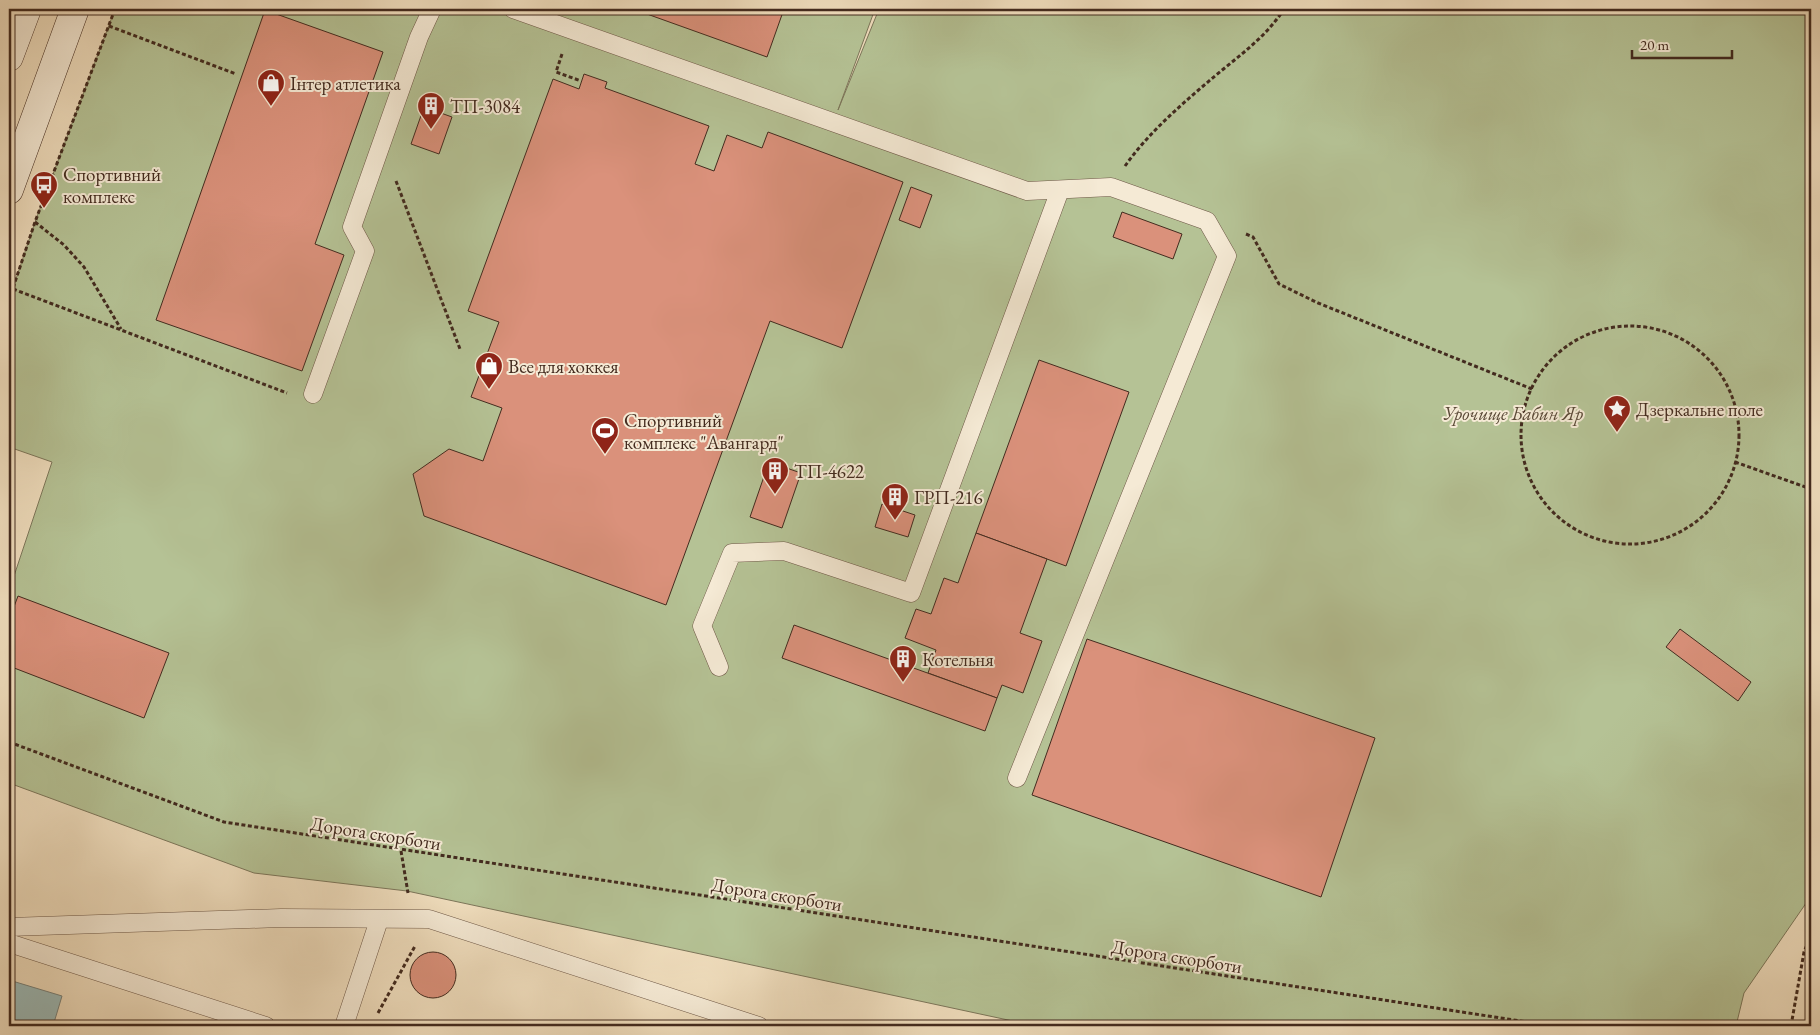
<svg xmlns="http://www.w3.org/2000/svg" width="1820" height="1035" viewBox="0 0 1820 1035" font-family="'EB Garamond',serif">
	<style>
		.green { fill: #b5c295; stroke: #7c765a }
		.water { fill: #9cbbb9; stroke: #78817b }
		.building { fill: #da917b; stroke: #432b1f }
		.lines { fill: none; stroke-linecap: round; stroke-linejoin: round }
		.service-casing { stroke: #6e5847; stroke-width: 19 }
		.secondary-casing { stroke: #432b1f; stroke-width: 29 }
		.path { stroke: #432b1f; stroke-width: 3; stroke-dasharray: 4 2.5; stroke-linecap: butt }
		.service { stroke: #f5ead5; stroke-width: 18 }
		.secondary { stroke: #f5ead5; stroke-width: 28 }
		.labels { text-anchor: middle; stroke-width: 4; stroke-linejoin: round; paint-order: stroke }
		.poi-label { font-size: 19px; fill: #432b1f; stroke: #f5ead5; text-anchor: start }
		.park-label { font-size: 19px; font-style: italic; fill: #5a4937; stroke: #f5ead5 }
		.street-label { font-size: 19px; fill: #432b1f; stroke: #f5ead5 }
	</style>
	<rect width="100%" height="100%" fill="#f0debe"/>
	<filter id="stains"><feTurbulence type="fractalNoise" baseFrequency=".004" numOctaves="4"/><feColorMatrix values="0 0 0 0 .2 0 0 0 0 .09 0 0 0 0 .02 0 0 0 .5 -.17"/></filter>
	<radialGradient id="worn" r=".72"><stop offset=".6" stop-color="#630" stop-opacity="0"/><stop offset="1" stop-color="#630" stop-opacity=".3"/></radialGradient>
	<polygon class="green" points="115,9 875,9 838,110 879,9 1811,9 1811,896 1744,993 1736,1026 1036,1026 407,891 254,873 9,783 9,591 52,462 9,447 9,300 35,222"/>
	<polygon class="water" points="9,980 62,996 53,1026 9,1026"/>
	<g class="building">
		<polygon points="633,9 784,9 767,57"/>
		<polygon points="265,10 383,52 315,244 344,255 302,371 156,320"/>
		<polygon points="584,74 607,82 605,88 709,126 695,164 714,171 727,135 762,148 768,132 903,182 842,348 770,321 666,605 424,516 413,474 449,449 483,461 502,408 471,397 499,322 468,311 553,79 579,89"/>
		<polygon points="424,107 452,117 439,154 411,144"/>
		<polygon points="911,187 932,195 920,228 899,220"/>
		<polygon points="1122,212 1182,234 1173,259 1113,237"/>
		<polygon points="1039,360 1129,392 1066,566 976,533"/>
		<polygon points="769,462 801,473 782,528 750,517"/>
		<polygon points="882,504 915,515 908,537 875,527"/>
		<polygon points="976,533 1047,559 1020,633 1042,641 1023,693 1002,685 997,698 928,673 936,650 905,638 916,609 931,614 944,578 958,583"/>
		<polygon points="18,596 169,653 144,718 9,666 9,620"/>
		<polygon points="794,625 997,698 985,731 782,658"/>
		<polygon points="1680,629 1751,682 1738,701 1666,647"/>
		<polygon points="1087,639 1375,738 1321,897 1032,795"/>
		<circle cx="433" cy="975" r="23"/>
		<polygon points="646,1023 652,1024 656,1026 635,1026"/>
	</g>
	<g class="lines">
		<defs>
			<g id="service">
				<polyline points="513,9 1027,191 1111,187 1207,221 1227,256 1017,778"/>
				<polyline points="313,394 365,251 352,227 419,37 432,9"/>
				<polyline points="719,667 702,626 732,553 784,551 911,593 1060,190"/>
				<polyline points="9,927 281,918 429,919 759,1026"/>
				<polyline points="9,943 266,1026"/>
				<polyline points="344,1026 379,920"/>
			</g>
			<g id="secondary">
				<polyline points="9,57 27,9"/>
				<polyline points="9,190 75,9"/>
			</g>
		</defs>
		<use href="#service" class="service-casing"/>
		<use href="#secondary" class="secondary-casing"/>
		<g class="path">
			<polyline points="109,26 236,74"/>
			<polyline points="562,54 556,72 581,81"/>
			<path d="M1125 166C1149 132 1183 103 1215 76 1240 55 1266 37 1284 9"/>
			<polyline points="396,181 460,349"/>
			<polyline points="35,222 64,245 84,267 121,329"/>
			<polyline points="1246,234 1253,237 1279,284 1318,303 1532,389"/>
			<polyline points="13,289 287,393"/>
			<polyline points="9,300 35,222 115,9"/>
			<circle cx="1630" cy="435" r="109"/>
			<polyline points="1735,462 1811,489"/>
			<polyline points="9,742 224,822 1553,1026"/>
			<polyline points="401,851 408,893"/>
			<polyline points="378,1013 415,946"/>
			<polyline points="1791,1026 1804,952 1811,935"/>
		</g>
		<use href="#service" class="service"/>
		<use href="#secondary" class="secondary"/>
	</g>
	<defs>
		<symbol id="shop-pin" viewBox="-11 -11 22 30"><path d="M0 17L-7.5 6A9.5 9.5 0 1 1 7.5 6Z" fill="#8f2418" stroke="#f5ead5"/><path d="M-5-2.5h2.3a2.7 3.5 0 0 1 5.4 0H5L5.5 6h-11ZM-1.5-2.5h3a1.5 2.3 0 0 0-3 0Z" fill="#fff"/></symbol>
		<symbol id="building-pin" viewBox="-11 -11 22 30"><path d="M0 17L-7.5 6A9.5 9.5 0 1 1 7.5 6Z" fill="#8f2418" stroke="#f5ead5"/><path d="M-4-6H4V6H1V3H-1V6H-4ZM-2.5-4.3h1.7v1.8h-1.7ZM.8-4.3h1.7v1.8H.8ZM-2.5-1h1.7V.8h-1.7ZM.8-1h1.7V.8H.8Z" fill="#fff"/></symbol>
		<symbol id="bus-pin" viewBox="-11 -11 22 30"><path d="M0 17L-7.5 6A9.5 9.5 0 1 1 7.5 6Z" fill="#8f2418" stroke="#f5ead5"/><path d="M-5-6H5V4H4V6H2V4H-2V6H-4V4H-5ZM-3.5-4V0h7V-4ZM-3.5 1.2v1.5H-2V1.2ZM2 1.2v1.5H3.5V1.2Z" fill="#fff"/></symbol>
		<symbol id="sight-pin" viewBox="-11 -11 22 30"><path d="M0 17L-7.5 6A9.5 9.5 0 1 1 7.5 6Z" fill="#8f2418" stroke="#f5ead5"/><path d="M0-6L1.8-2.2L6-1.7L2.9 1.2L3.7 5.4L0 3.3L-3.7 5.4L-2.9 1.2L-6-1.7L-1.8-2.2Z" fill="#fff"/></symbol>
		<symbol id="stadium-pin" viewBox="-11 -11 22 30"><path d="M0 17L-7.5 6A9.5 9.5 0 1 1 7.5 6Z" fill="#8f2418" stroke="#f5ead5"/><path d="M0-5a6.5 5 0 1 0 0 10a6.5 5 0 1 0 0-10ZM-3.5-1.8h7v3.6h-7Z" fill="#fff"/></symbol>
	</defs>
	<g fill-rule="evenodd">
		<use href="#shop-pin" x="255" y="67" width="32" height="43"/>
		<use href="#building-pin" x="415" y="90" width="32" height="43"/>
		<use href="#bus-pin" x="28" y="169" width="32" height="43"/>
		<use href="#shop-pin" x="473" y="350" width="32" height="43"/>
		<use href="#sight-pin" x="1601" y="393" width="32" height="43"/>
		<use href="#stadium-pin" x="589" y="415" width="32" height="43"/>
		<use href="#building-pin" x="759" y="455" width="32" height="43"/>
		<use href="#building-pin" x="879" y="481" width="32" height="43"/>
		<use href="#building-pin" x="887" y="643" width="32" height="43"/>
	</g>
	<g class="labels">
		<g class="poi-label">
			<text x="290" y="90">Інтер атлетика</text>
			<text x="450" y="113">ТП-3084</text>
			<text x="63" y="181">Спортивний<tspan x="63" dy="22">комплекс</tspan></text>
			<text x="508" y="373">Все для хоккея</text>
			<text x="1636" y="416">Дзеркальне поле</text>
			<text x="624" y="427">Спортивний<tspan x="624" dy="22">комплекс "Авангард"</tspan></text>
			<text x="794" y="478">ТП-4622</text>
			<text x="914" y="504">ГРП-216</text>
			<text x="922" y="666">Котельня</text>
		</g>
		<g class="park-label">
			<text x="1513" y="420">Урочище Бабин Яр</text>
		</g>
		<g class="street-label">
			<text transform="translate(376 833) rotate(9)" y="7">Дорога скорботи</text>
			<text transform="translate(777 894) rotate(9)" y="7">Дорога скорботи</text>
			<text transform="translate(1177 956) rotate(9)" y="7">Дорога скорботи</text>
		</g>
	</g>
	<rect width="1820" height="1035" fill="none" stroke="#f0debe" stroke-width="30"/>
	<rect x="10" y="10" width="1800" height="1015" fill="none" stroke="#432b1f" stroke-width="2.5"/>
	<rect x="15" y="15" width="1790" height="1005" fill="none" stroke="#432b1f"/>
	<path d="M1632 50v8h100v-8" fill="none" stroke="#432b1f" stroke-width="2.5"/>
	<text x="1640" y="50" font-size="15" fill="#432b1f" stroke="#f5ead5" stroke-width="4" paint-order="stroke">20 m</text>
	<rect width="100%" height="100%" filter="url(#stains)"/>
	<rect width="100%" height="100%" fill="url(#worn)"/>
</svg>
